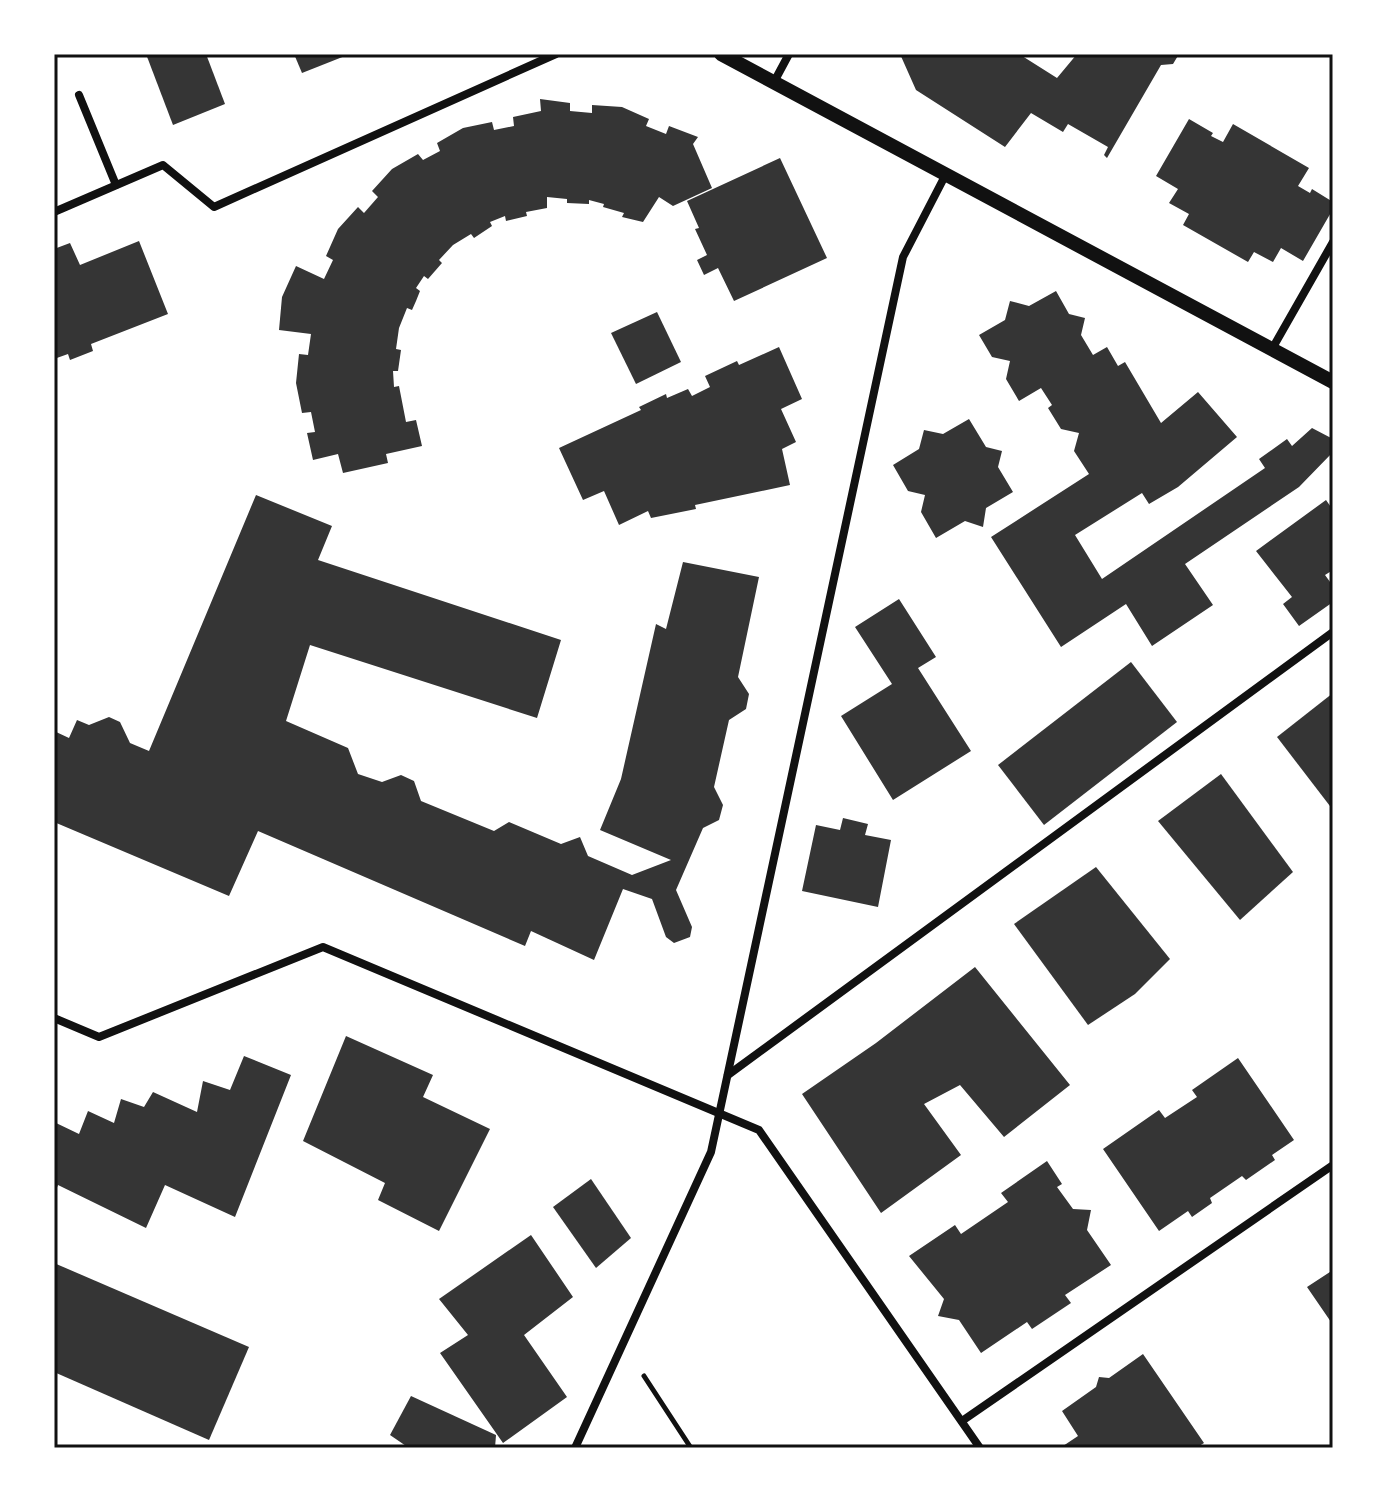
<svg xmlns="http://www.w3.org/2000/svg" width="1387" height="1502" viewBox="0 0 1387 1502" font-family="Rubik,sans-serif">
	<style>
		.building { fill: #353535 }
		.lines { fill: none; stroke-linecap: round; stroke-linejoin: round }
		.path { stroke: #111; stroke-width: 5 }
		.minor { stroke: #111; stroke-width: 8 }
		.tertiary { stroke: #111; stroke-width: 14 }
		.neatline { fill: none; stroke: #111; stroke-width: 3 }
	</style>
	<rect width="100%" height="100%" fill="#fff"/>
	<g class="building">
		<polygon points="146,54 206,54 225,104 173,125"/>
		<polygon points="294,54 350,54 302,73"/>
		<polygon points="900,54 1019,54 1057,78 1077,54 1179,54 1173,64 1161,65 1107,158 1104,155 1108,147 1068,124 1063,132 1031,113 1005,147 916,90"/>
		<polygon points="540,99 570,103 570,111 592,113 592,105 622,107 649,119 646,126 666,134 669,126 698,137 693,144 712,188 673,206 659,197 643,222 622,217 624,213 603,207 604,204 589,200 589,204 567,203 567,199 547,197 547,208 526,212 527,216 506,221 505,216 490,222 492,226 474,238 471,234 453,245 439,260 442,263 428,279 424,276 416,288 420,291 416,301 412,310 407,308 399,328 396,349 401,350 398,371 393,371 394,387 399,386 406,422 416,420 422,446 386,454 388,463 343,473 338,454 313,460 307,433 315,432 311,412 302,413 296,383 299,354 308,355 311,334 279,330 282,297 296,266 324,279 333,260 326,256 338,229 358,207 364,213 378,197 372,191 392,169 418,154 423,160 440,151 437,143 463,128 492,122 494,130 514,126 513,117 541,111"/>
		<polygon points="1189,119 1213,133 1211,136 1223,142 1233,124 1309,168 1298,186 1310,193 1312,189 1333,202 1333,209 1303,261 1281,248 1273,262 1254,252 1248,262 1183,225 1189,214 1169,203 1178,189 1156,176"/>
		<polygon points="780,158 827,258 734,301 718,268 704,275 697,260 707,255 695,229 699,228 687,201"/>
		<polygon points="139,241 168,314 91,344 93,351 70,360 68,354 54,359 54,249 70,243 80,265"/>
		<polygon points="1056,291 1069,314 1085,318 1081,335 1093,355 1107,347 1118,366 1125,362 1161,423 1198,392 1237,437 1178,487 1149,504 1142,493 1075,535 1102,579 1265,468 1259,459 1287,439 1292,446 1312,428 1333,439 1333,452 1299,487 1185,564 1213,605 1152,646 1126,604 1061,647 991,537 1089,474 1074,451 1079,433 1061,429 1048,408 1052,405 1041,388 1019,401 1006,379 1010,361 992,357 979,335 1005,320 1010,301 1029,306"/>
		<polygon points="657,312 681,362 636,384 611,333"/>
		<polygon points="779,347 802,399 781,409 796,442 782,449 790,485 695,505 696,509 651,518 648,511 619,525 604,491 583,500 559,448 641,410 639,407 666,394 667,398 688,389 692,396 710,387 705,376 737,361 739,365"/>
		<polygon points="969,419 986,447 1002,451 998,467 1013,492 986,508 983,527 965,521 936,538 921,512 925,495 908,491 893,465 919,449 924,430 943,434"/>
		<polygon points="256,495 332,526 318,560 561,640 537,718 310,645 286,721 348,748 358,774 382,782 401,775 414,781 421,801 494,831 509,822 561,844 580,837 588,856 632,875 671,860 600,830 621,779 656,624 666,629 683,562 759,577 738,677 749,694 746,709 729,720 714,787 723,805 719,820 703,828 676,890 692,927 690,937 674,943 666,937 652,899 623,889 594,960 531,931 525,946 258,831 229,896 54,822 54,731 69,738 77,720 89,725 109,717 120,722 130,743 149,751"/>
		<polygon points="1326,500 1333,510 1333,570 1325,575 1333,586 1333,602 1299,626 1283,604 1292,597 1256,551"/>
		<polygon points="899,599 936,657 918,668 971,751 893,800 841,716 892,684 855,627"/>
		<polygon points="1131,662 1177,722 1044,825 998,765"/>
		<polygon points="1333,693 1333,810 1277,737"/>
		<polygon points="1221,774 1293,872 1240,920 1158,821"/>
		<polygon points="843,818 868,824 865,835 891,840 878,907 802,891 816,825 840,830"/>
		<polygon points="1096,867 1170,959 1135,994 1088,1025 1014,924"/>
		<polygon points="975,967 1070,1085 1004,1137 960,1085 924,1104 961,1155 881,1213 802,1094 876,1043"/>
		<polygon points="346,1036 433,1075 423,1097 490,1129 439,1231 378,1200 385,1183 303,1141"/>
		<polygon points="244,1056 291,1075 235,1217 165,1185 146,1228 58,1185 54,1195 54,1122 79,1134 88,1111 114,1123 121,1099 144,1107 153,1092 197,1112 203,1081 230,1090"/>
		<polygon points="1238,1058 1294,1140 1272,1155 1275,1160 1246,1180 1242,1176 1210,1198 1212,1203 1192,1217 1188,1211 1159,1231 1103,1149 1159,1110 1165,1118 1197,1097 1192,1090"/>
		<polygon points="1047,1161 1062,1184 1057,1187 1073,1209 1091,1210 1087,1230 1111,1265 1065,1295 1071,1303 1032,1329 1027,1322 981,1353 959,1320 938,1316 944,1299 909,1256 955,1225 961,1234 1008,1202 1001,1193"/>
		<polygon points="591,1179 631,1238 596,1268 553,1207"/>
		<polygon points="531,1235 573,1297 524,1335 567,1397 503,1443 440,1353 468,1335 439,1299"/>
		<polygon points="54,1263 249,1347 209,1440 54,1372"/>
		<polygon points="1333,1270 1333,1333 1330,1332 1331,1322 1307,1287"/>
		<polygon points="1143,1354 1204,1443 1196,1448 1060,1448 1078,1436 1062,1411 1096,1387 1099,1377 1109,1378"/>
		<polygon points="411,1396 496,1435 495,1448 409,1448 390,1435"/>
	</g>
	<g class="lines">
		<polyline class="path" points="644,1376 691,1448"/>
		<g class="minor">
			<polyline points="774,82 789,54"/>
			<polyline points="79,95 116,185"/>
			<polyline points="54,212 163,165 214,207 556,54"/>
			<polyline points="1272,349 1333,242"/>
			<polyline points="54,1018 99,1037 323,947 759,1130 980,1448"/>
			<polyline points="728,1075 1333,632"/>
			<polyline points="962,1421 1333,1165"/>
			<polyline points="575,1448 711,1152 903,257 946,174"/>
		</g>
		<polyline class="tertiary" points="721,54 1333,382"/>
	</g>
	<rect width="1387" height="1502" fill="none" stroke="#ffffff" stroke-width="112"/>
	<rect x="56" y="56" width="1275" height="1390" class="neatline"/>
</svg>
